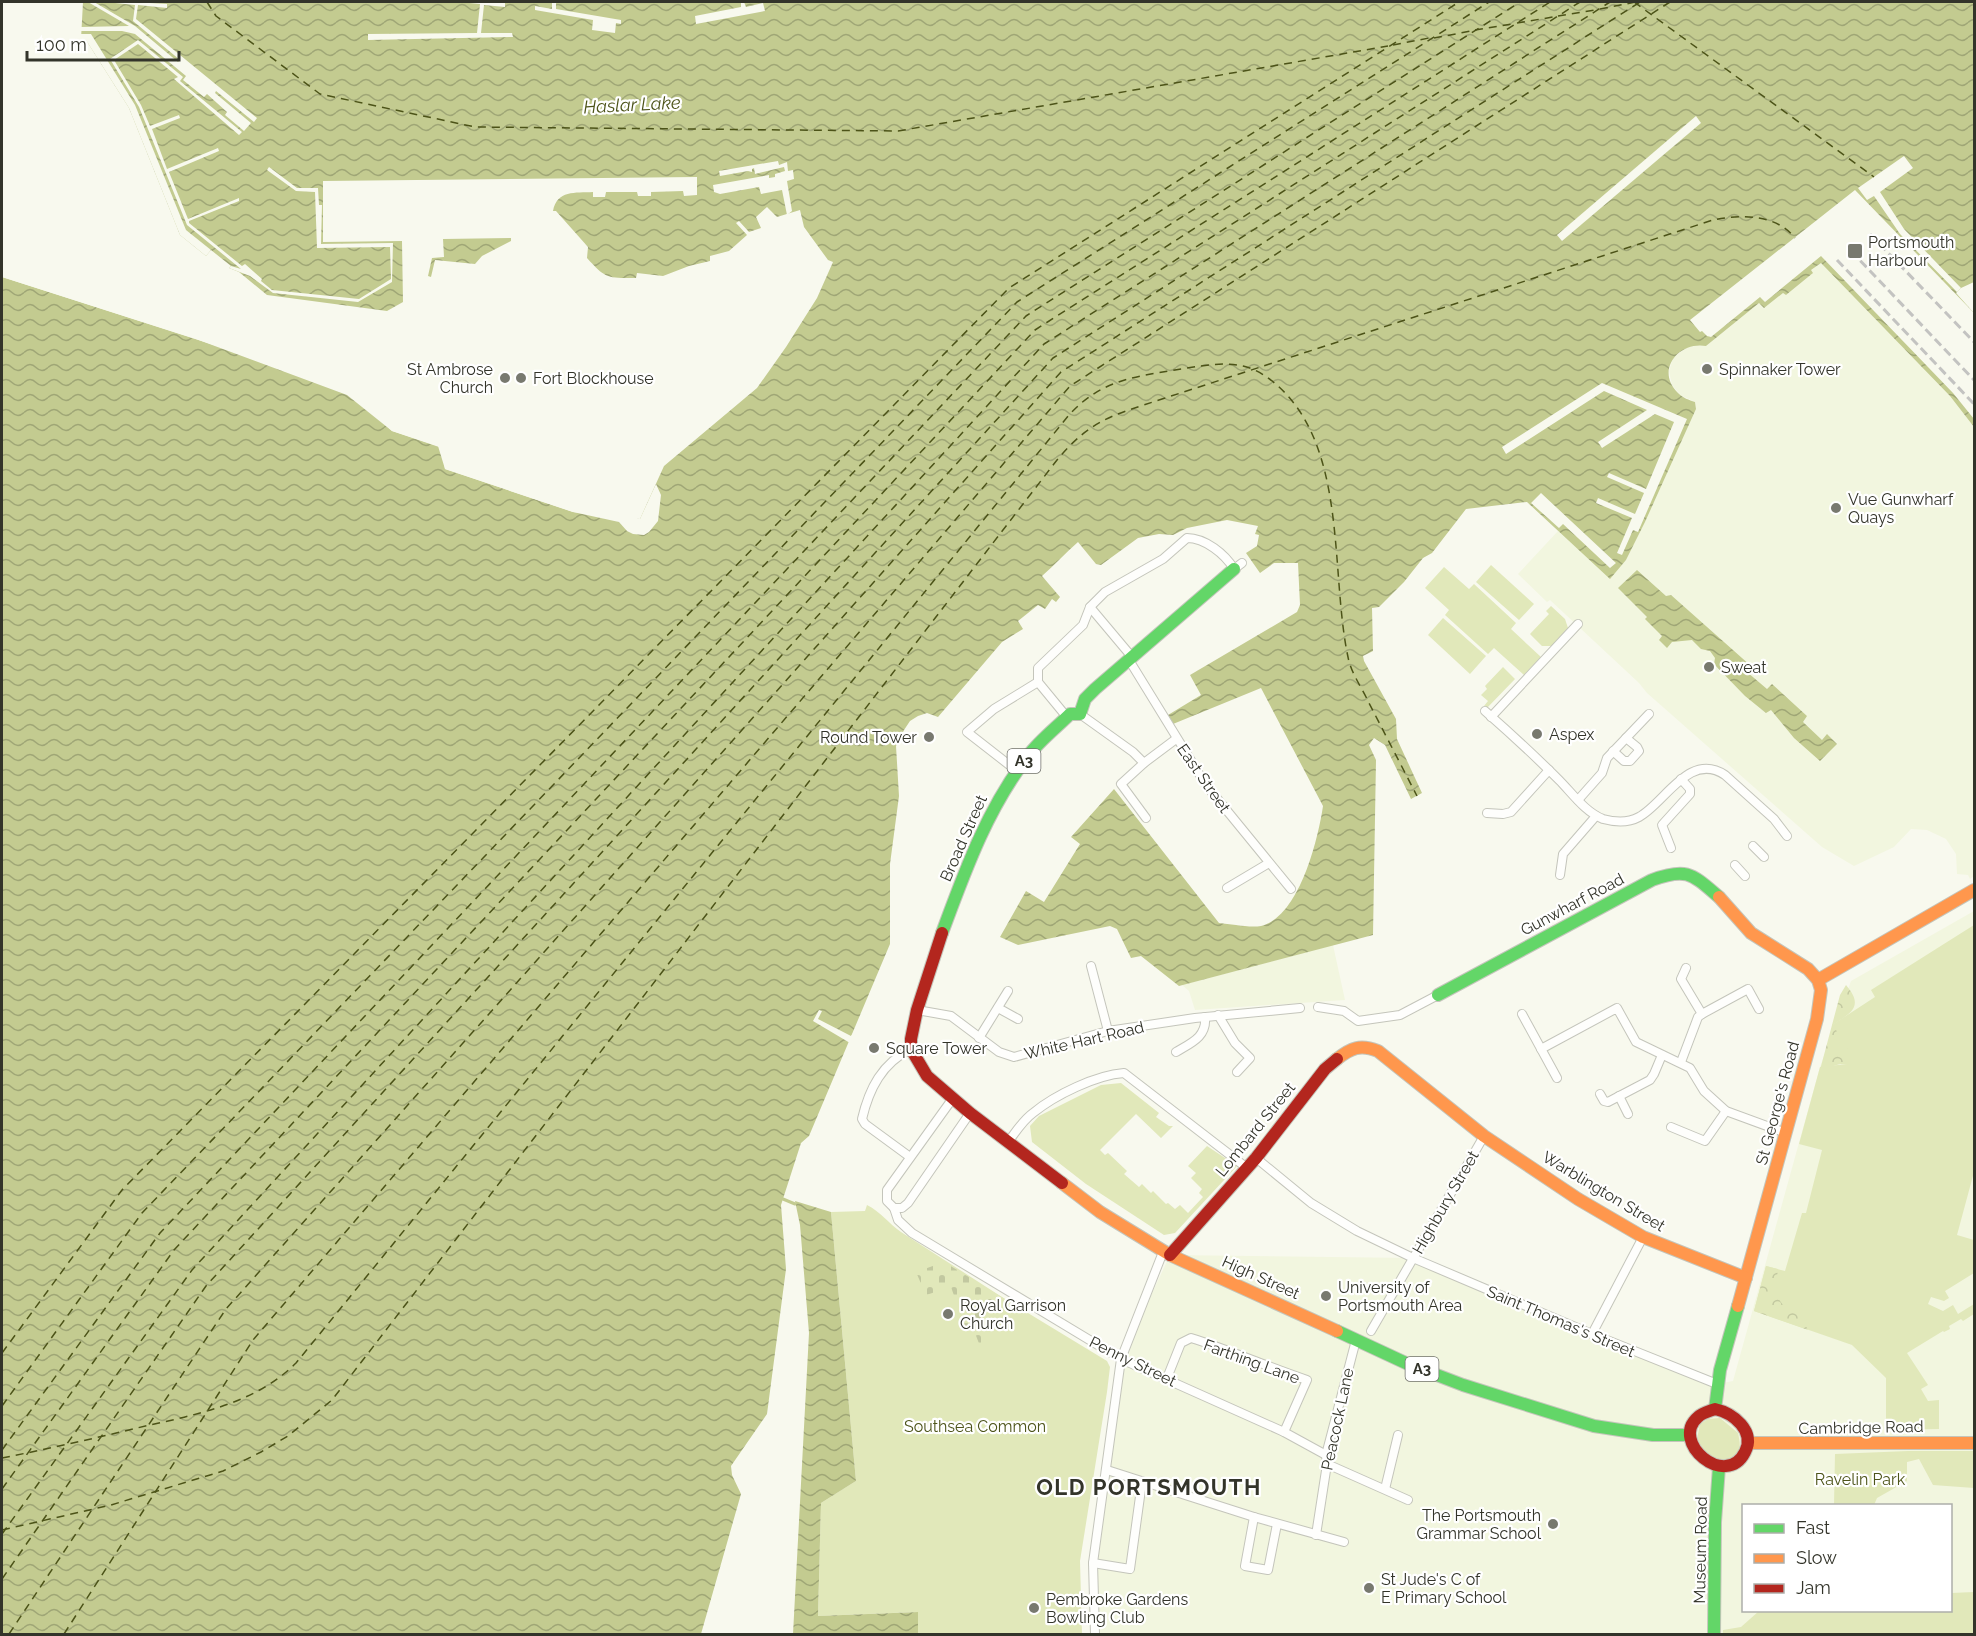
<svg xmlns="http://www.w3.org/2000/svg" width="1976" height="1636" viewBox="0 0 1976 1636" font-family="Raleway,sans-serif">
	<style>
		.built { fill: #f2f6df; fill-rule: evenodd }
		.green { fill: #e1e8ba }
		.forest { fill: url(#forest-crowns) }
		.cemetery { fill: url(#cemetery-stones) }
		.water { fill: url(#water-waves) }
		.pier { fill: #f8f9ee }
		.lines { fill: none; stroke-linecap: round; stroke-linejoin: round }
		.stream { stroke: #c3cb90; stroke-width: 3 }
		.ferry { stroke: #4c5318; stroke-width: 1.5; stroke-dasharray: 8 6; stroke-linecap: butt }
		.street-casing { stroke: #c4c5bb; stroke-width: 10 }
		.fast-casing { stroke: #c4c5bb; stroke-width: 14 }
		.slow-casing { stroke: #c4c5bb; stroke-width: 14 }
		.jam-casing { stroke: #c4c5bb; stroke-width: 14 }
		.street { stroke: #fefefc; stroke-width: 8 }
		.fast { stroke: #63d668; stroke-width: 12 }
		.slow { stroke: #ff974d; stroke-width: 12 }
		.jam { stroke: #b3261e; stroke-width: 12 }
		.rail { stroke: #c3c3c1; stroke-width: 3; stroke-dasharray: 9 4.5; stroke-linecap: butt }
		.poi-dot { fill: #78796f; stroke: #fff; stroke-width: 2 }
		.labels { text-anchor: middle; stroke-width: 4.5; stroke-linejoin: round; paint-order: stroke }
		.shield { fill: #fff; stroke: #70716a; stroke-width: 1.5 }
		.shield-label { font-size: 15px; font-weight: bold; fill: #33342a }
		.poi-label { font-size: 16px; fill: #33342a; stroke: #fff; text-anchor: start }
		.street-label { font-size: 16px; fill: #33342a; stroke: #fff }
		.park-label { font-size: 16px; fill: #4e551b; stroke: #fff }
		.water-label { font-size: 18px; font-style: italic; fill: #4c5318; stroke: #fff }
		.district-label { font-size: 22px; font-weight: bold; letter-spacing: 1.5px; fill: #33342a; stroke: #fff }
	</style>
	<defs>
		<pattern id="forest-crowns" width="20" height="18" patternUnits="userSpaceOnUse" patternTransform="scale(1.5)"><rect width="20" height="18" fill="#e1e8ba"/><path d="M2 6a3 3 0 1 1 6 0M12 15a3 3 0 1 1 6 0" fill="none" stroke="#c2c8a0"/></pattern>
		<pattern id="cemetery-stones" width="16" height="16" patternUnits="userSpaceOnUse" patternTransform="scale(1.5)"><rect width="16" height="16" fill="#e1e8ba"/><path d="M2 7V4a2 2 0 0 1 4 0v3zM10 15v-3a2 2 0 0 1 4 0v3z" fill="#c2c8a0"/></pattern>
		<pattern id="water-waves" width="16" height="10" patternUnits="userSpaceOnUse" patternTransform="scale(1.5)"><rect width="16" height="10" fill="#c3cb90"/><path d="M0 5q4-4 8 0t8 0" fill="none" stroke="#9fa676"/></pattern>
	</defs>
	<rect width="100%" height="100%" fill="#f8f9ee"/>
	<g class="built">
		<polygon points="1821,263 1950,396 1974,427 1974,876 1970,879 1968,875 1957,874 1956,854 1946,839 1927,830 1911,829 1894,847 1854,866 1822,847 1647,693 1639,683 1550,600 1547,602 1518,574 1558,531 1610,578 1626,560 1645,522 1696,409 1695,402 1680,395 1672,385 1669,371 1673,358 1687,347 1694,345 1706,346 1760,302 1783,293 1786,295 1812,274 1810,271"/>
		<path d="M1974 911V1634H1095L1093 1563 1121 1359 1170 1255 1413 1258 1717 1384 1733 1381 1820 1067 1851 981ZM1744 1506H1950V1610H1744Z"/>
		<polygon points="1333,945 1345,1000 1195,1010 1189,991 1182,985"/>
	</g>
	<g class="green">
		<polygon points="1491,565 1534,604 1519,620 1476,582"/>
		<polygon points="1444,567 1469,589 1474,584 1516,623 1511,629 1541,657 1524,675 1494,648 1488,654 1445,615 1449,610 1425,588"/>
		<polygon points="1551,606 1565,619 1568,628 1552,646 1542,646 1530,634 1549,614 1546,611"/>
		<polygon points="1443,618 1486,656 1470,674 1428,635"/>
		<polygon points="1503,667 1515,679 1486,709 1484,706 1488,701 1481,695 1487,689 1485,686"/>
		<polygon points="1974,925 1974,1172 1957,1235 1974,1240 1974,1273 1945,1291 1949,1298 1944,1301 1931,1297 1928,1304 1943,1311 1953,1305 1958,1314 1974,1304 1974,1314 1963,1321 1961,1319 1949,1326 1950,1329 1944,1332 1943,1331 1907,1353 1928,1385 1921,1389 1928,1401 1939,1400 1939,1429 1886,1430 1886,1378 1852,1345 1754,1311 1766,1266 1785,1271 1802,1213 1806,1213 1822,1150 1799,1144 1820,1067 1847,1064 1832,1025 1875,997 1871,990"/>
		<polygon points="1121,1083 1159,1113 1156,1117 1169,1126 1173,1126 1161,1138 1136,1114 1100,1150 1105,1155 1108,1153 1127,1171 1124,1174 1139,1187 1142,1184 1151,1193 1153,1191 1166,1204 1168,1203 1175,1209 1180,1205 1188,1213 1203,1197 1199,1193 1202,1189 1191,1178 1196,1173 1188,1166 1207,1146 1237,1166 1175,1233 1164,1235 1086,1184 1032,1142 1030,1126 1039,1116 1101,1085"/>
		<path d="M867 1205C881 1212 888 1223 901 1232L1005 1299 1107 1361 1110 1367 1107 1392 1080 1561 1082 1634H918L917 1612 818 1616 821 1503 856 1481 831 1212 865 1211Z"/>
		<path d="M1720 1418 1738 1433C1742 1452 1740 1454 1722 1463L1704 1452 1697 1439 1700 1424 1708 1419Z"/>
		<polygon points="1908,1451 1974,1451 1974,1488 1933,1485 1919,1459 1907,1462 1907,1481 1877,1498 1874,1505 1834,1505 1835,1454"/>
		<polygon points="1974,1592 1974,1634 1723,1634 1723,1630 1741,1627 1759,1611 1950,1610 1951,1593"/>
	</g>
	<g class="forest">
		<path d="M1846 985C1865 1007 1850 1013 1833 1025L1857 1065 1840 1064 1820 1070 1840 995Z"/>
		<polygon points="1766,1266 1778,1269 1776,1285 1780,1301 1786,1309 1800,1315 1808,1330 1754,1311"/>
	</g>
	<polygon class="cemetery" points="944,1262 1005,1299 983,1345 986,1353 983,1354 975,1333 968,1335 951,1287 926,1295 916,1272"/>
	<g class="water">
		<path d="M83 2H1974V282L1961 288 1956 293 1974 313V427L1950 396 1821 263 1811 270 1813 273 1786 295 1783 293 1764 308 1759 303 1706 346C1678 341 1655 371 1678 393 1683 398 1689 400 1695 402L1696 409 1645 522 1626 560 1610 579 1527 502 1466 509 1432 553 1423 558 1404 582 1379 607 1372 608 1373 651 1363 656 1364 661 1396 719 1397 739 1422 793 1411 799 1385 745 1374 738 1369 745 1376 760 1373 935 1179 986 1141 956 1131 958 1117 929 1110 926 1018 945 1000 937 1026 891 1044 902 1080 844 1071 837 1114 789 1219 923C1232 924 1249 928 1261 926 1299 917 1318 840 1323 806L1261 688 1173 724 1168 715 1201 695 1190 675 1297 612 1300 605 1298 563H1274L1260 573 1246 553 1257 546 1259 535 1255 534 1258 526 1227 520 1187 528 1173 535 1159 534 1138 538 1101 565 1096 564 1078 542C1065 553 1055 565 1042 576L1060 597 1056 602 1052 599 1045 609 1038 605 1018 621 1023 629 1002 642 938 717 927 713 918 716 910 721 904 730 896 746 899 796 890 864V944L809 1136 801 1143 781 1205 786 1269 767 1414 731 1466 732 1475 741 1494 701 1634H2V277L196 339 347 395 392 431 442 448 445 469 573 512 640 519 664 466 757 388 786 347 817 298 833 262 828 260 804 227 800 210 777 217 767 207 756 217 761 228 749 232 739 221 736 223 747 235 729 251 710 256V261L689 266 663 276 637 273 636 278C607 278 606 279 587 258L588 247 556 211H553C557 190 575 193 593 192V197H605L606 192H637L638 196H651V192L683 191 684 196 697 195V177L323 181V242L402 241 403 302 387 311 267 295 239 272 229 268 231 266 211 250 206 256 180 235 129 108 86 40 81 39Z"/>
		<polygon points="511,238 511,241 482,256 475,264 435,260 431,277 428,276 432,258 444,257 443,239"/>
		<polygon points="1637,570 1666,596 1671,595 1751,666 1747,672 1767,689 1772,684 1807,716 1803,722 1822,740 1827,734 1837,744 1820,761 1794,738 1771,710 1766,713 1745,696 1714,664 1715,658 1710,651 1701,649 1692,640 1672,642 1667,648 1659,640 1662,636 1645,619 1647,617 1618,588"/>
		<polygon points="795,1201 831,1212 856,1481 821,1503 818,1616 918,1612 918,1634 793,1634 809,1333 800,1225"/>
	</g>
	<g class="pier">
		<polygon points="88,2 94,2 135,26 178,62 180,60 133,21 135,5 115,3 116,2 132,2 167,4 167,8 138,5 136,19 257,118 254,122 216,91 215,93 251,123 244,131 225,115 227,112 207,94 204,97 183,80 186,76 135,34 122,31 81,31 81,27 129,26"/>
		<polygon points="459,2 505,3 505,7 484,5 481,33 512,33 513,37 368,40 368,34 477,33 480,4"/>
		<polygon points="552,2 556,2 556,9 621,20 621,24 616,23 615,33 592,30 593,20 535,10 535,6 552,9"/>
		<polygon points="741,2 744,2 746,7 763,3 765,11 696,24 695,16 741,7"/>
		<polygon points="81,34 91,34 135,105 186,230 211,250 206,256 180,235 129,108 86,40 81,39"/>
		<polygon points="138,40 183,77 180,81 242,132 239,135 174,79 178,77 138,44 114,60 141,105 150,126 179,115 180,118 152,129 167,169 218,148 219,151 169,172 188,219 239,198 239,201 189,221 189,223 242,266 245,264 262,279 261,281 272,290 359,299 391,279 390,247 317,248 315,192 296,191 267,170 269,167 297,188 318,188 319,205 322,205 321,244 393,243 392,282 358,302 273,293 250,276 229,268 231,266 241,269 187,225 139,107 110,59"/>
		<polygon points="1696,116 1701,123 1562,241 1557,235"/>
		<polygon points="1904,156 1913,168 1880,192 1904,229 1961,288 1957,292 1900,234 1874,196 1867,200 1858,188"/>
		<polygon points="778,161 779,165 787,162 788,171 793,170 794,179 787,181 792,211 787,215 782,190 761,194 759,187 720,194 714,192 713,185 769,175 769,178 775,177 775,174 785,171 784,167 755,174 754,168 752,169 752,172 748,171 720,176 719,171"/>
		<polygon points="1855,190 1974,313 1974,419 1953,393 1821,256 1765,302 1760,297 1711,337 1707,336 1702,331 1700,332 1690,320"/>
		<polygon points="2,274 197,336 264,361 2,277"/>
		<polygon points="1602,383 1687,419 1638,532 1633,530 1622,555 1617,553 1632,518 1596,503 1598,498 1635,514 1644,493 1607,477 1609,473 1646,489 1674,422 1655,414 1602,448 1598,442 1647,410 1604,391 1506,454 1502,447"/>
		<polygon points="365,406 394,428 443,445 447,467 574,509 627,515 640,519 656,484 661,495 658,521 649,532 644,535 633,534 627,531 619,522 573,512 445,469 438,446 392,431"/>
		<polygon points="1541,493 1616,563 1610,568 1563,524 1559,528 1531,503"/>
		<polygon points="819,1010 822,1011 818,1019 851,1036 861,1022 853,1040 850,1043 813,1021"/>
	</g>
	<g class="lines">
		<polyline class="stream" points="783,1199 795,1204"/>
		<g class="ferry">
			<polyline points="207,2 216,16 320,94 475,127 898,131 1388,46"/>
			<polyline points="1634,2 1874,177"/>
			<polyline points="1600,9 1636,2"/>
			<polyline points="1558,16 1595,10"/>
			<polyline points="1517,23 1553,17"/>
			<polyline points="1475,30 1512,24"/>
			<polyline points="1434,38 1471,31"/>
			<polyline points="1393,45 1429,38"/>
			<polyline points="2,1353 122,1190 1009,288 1459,2"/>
			<polyline points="2,1406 142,1213 1017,302 1489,2"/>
			<polyline points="2,1450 160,1233 1026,316 1520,2"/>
			<path d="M2 1458C47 1449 92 1439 137 1428 193 1415 254 1405 296 1363L1069 415C1100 381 1132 377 1175 370 1196 367 1221 361 1243 366 1256 369 1268 377 1278 386 1348 449 1330 573 1348 657 1351 673 1362 688 1369 703 1385 734 1401 765 1417 796"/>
			<polyline points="2,1489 174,1250 1035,330 1550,2"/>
			<path d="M2 1530 111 1505 223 1471 261 1452 288 1436 332 1400 1057 460C1091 419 1114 415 1162 399L1713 220C1741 214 1776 214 1795 238"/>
			<polyline points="2,1534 192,1270 1044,344 1580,2"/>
			<polyline points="2,1579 206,1286 1053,358 1610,2"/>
			<polyline points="9,1634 226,1309 1061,372 1640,2"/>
			<polyline points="64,1634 253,1340 1070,386 1670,2"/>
		</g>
		<defs>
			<g id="street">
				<polyline points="1090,607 1132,657"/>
				<polyline points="1129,660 1206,785 1291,889"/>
				<path d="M1485 711C1510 733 1535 756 1559 780 1572 793 1585 812 1603 819 1614 822 1628 823 1639 817 1665 803 1689 751 1725 775L1774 819 1787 836"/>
				<polyline points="1080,714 1133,752 1144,763"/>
				<path d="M1066 716 1038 682V668L1083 625 1090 607 1105 592 1163 559 1187 538C1205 538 1225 554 1234 569L1242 563"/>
				<polyline points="1491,717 1578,624"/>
				<polyline points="1613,751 1624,761 1630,761 1639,751 1637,747 1626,738"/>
				<polyline points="1017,771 967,732 994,709 1038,682"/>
				<polyline points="1578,800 1602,773 1607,758 1649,714"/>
				<polyline points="1487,813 1503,814 1511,812 1549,770"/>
				<polyline points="1146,818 1121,784 1144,763 1176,739"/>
				<polyline points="1753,846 1764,857"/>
				<polyline points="1671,848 1662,825 1690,794 1690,789 1681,779"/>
				<polyline points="1735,865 1745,876"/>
				<polyline points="1560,875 1563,854 1596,816"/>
				<polyline points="1227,888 1269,863"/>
				<polyline points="1091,966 1108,1031"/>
				<polyline points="1686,968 1681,979 1702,1014"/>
				<polyline points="1318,1007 1344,1011 1358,1021 1400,1015 1438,995"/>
				<polyline points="998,1008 1018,1019"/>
				<polyline points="917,1010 951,1016 999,1052 1014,1057 1108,1031 1195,1018 1300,1008"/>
				<polyline points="1522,1014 1557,1078"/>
				<polyline points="1218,1015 1235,1043 1250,1058 1237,1072"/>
				<polyline points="979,1038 1008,991"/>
				<polyline points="1541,1049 1617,1008 1636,1042 1690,1068 1704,1091 1726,1111 1786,1133"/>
				<path d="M1176 1052C1191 1043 1207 1037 1205 1017"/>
				<polyline points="1681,1062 1698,1017 1702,1014 1748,989 1759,1009"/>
				<polyline points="1600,1094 1604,1101 1608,1102 1650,1080 1654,1074 1662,1055"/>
				<polyline points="1619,1096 1628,1114"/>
				<polyline points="953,1098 887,1190 887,1201 894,1208 902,1208 908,1203 970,1113"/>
				<polyline points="1671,1127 1705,1141 1726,1111"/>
				<path d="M1008 1142C1015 1133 1023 1120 1033 1113 1055 1095 1096 1075 1124 1073L1247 1168"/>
				<path d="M910 1157 865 1124 862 1119C869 1089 882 1063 911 1049"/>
				<polyline points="1256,1158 1311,1203 1357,1231 1413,1258 1592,1334 1717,1384"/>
				<polyline points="894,1208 898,1220 912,1233 1121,1359 1284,1432 1326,1455"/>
				<polyline points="1371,1331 1484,1136"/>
				<polyline points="1592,1334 1643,1237"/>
				<path d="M1167 1378 1181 1343 1191 1338C1230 1350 1268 1367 1307 1380L1284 1432"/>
				<polyline points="1327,1464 1408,1500"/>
				<polyline points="1107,1470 1254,1517 1344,1542"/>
				<polyline points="1385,1489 1398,1435"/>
				<polyline points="1254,1517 1245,1566 1268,1570 1277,1524"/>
				<polyline points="1316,1535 1327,1464 1326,1455 1356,1340"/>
				<polyline points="1093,1563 1130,1569 1142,1482"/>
				<polyline points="1095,1634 1093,1563 1121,1359 1163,1252"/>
			</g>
			<g id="fast">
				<path d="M942 933C965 871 987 809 1028 756 1039 741 1056 728 1070 714H1080L1085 699 1095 689 1234 569"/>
				<path d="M1438 995 1652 880C1687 867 1692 874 1719 897"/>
				<polyline points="1337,1331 1408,1364 1463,1385 1594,1426 1653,1435 1689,1435"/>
				<polyline points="1715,1409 1720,1370 1738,1306"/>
				<polyline points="1714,1634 1715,1522 1719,1467"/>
			</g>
			<g id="slow">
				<polyline points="1719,897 1751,933 1808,969 1818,980 1821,990 1817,1019 1738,1306"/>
				<polyline points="1818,980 1974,890"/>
				<path d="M1337 1059C1351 1048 1360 1044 1378 1051L1484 1136 1578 1199 1643 1237 1746 1278"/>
				<polyline points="1062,1183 1100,1212 1170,1255 1337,1331"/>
				<polyline points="1748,1443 1974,1443"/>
			</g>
			<g id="jam">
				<polyline points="942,933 917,1010 911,1039 911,1049 927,1076 970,1113 1062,1183"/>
				<polyline points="1170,1255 1256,1158 1325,1069 1337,1059"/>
				<path d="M1715 1409C1733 1413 1756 1431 1745 1452 1726 1490 1669 1442 1698 1417 1702 1413 1710 1411 1715 1409Z"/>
			</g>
		</defs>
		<use href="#street" class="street-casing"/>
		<use href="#fast" class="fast-casing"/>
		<use href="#slow" class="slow-casing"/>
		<use href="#jam" class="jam-casing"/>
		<use href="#street" class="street"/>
		<use href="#fast" class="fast"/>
		<use href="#slow" class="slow"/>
		<use href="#jam" class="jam"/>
		<g class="rail">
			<polyline points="1870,234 1974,342"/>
			<polyline points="1851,251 1974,380"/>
			<polyline points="1837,260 1974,404"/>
		</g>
	</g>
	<g class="poi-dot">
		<rect x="1847" y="243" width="16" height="16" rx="3"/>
		<circle cx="1707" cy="369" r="6"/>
		<circle cx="505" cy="378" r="6"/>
		<circle cx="521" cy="378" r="6"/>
		<circle cx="1836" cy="508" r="6"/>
		<circle cx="1709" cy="667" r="6"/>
		<circle cx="1537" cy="734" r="6"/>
		<circle cx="929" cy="737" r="6"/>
		<circle cx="874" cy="1048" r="6"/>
		<circle cx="1326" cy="1296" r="6"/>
		<circle cx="948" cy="1314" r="6"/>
		<circle cx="1553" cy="1524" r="6"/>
		<circle cx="1369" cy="1588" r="6"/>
		<circle cx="1034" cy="1608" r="6"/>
	</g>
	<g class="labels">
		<g class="shield">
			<rect x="1007.5" y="749" width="33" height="24" rx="4.5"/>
			<rect x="1405.5" y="1357" width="33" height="24" rx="4.5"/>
		</g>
		<g class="shield-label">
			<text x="1024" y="766">A3</text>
			<text x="1422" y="1374">A3</text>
		</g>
		<g class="poi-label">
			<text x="1868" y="248">Portsmouth<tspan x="1868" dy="18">Harbour</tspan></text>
			<text x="493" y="375" text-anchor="end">St Ambrose<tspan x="493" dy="18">Church</tspan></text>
			<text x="1719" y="375">Spinnaker Tower</text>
			<text x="533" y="384">Fort Blockhouse</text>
			<text x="1848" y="505">Vue Gunwharf<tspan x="1848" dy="18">Quays</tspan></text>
			<text x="1721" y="673">Sweat</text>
			<text x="1549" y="740">Aspex</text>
			<text x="917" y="743" text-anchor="end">Round Tower</text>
			<text x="886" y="1054">Square Tower</text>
			<text x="1338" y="1293">University of<tspan x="1338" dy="18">Portsmouth Area</tspan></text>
			<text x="960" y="1311">Royal Garrison<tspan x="960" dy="18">Church</tspan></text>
			<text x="1541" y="1521" text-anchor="end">The Portsmouth<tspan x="1541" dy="18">Grammar School</tspan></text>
			<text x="1381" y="1585">St Jude's C of<tspan x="1381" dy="18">E Primary School</tspan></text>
			<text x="1046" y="1605">Pembroke Gardens<tspan x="1046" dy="18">Bowling Club</tspan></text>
		</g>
		<g class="street-label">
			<text transform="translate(1204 778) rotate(55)" y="6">East Street</text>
			<text transform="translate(963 838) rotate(-66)" y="6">Broad Street</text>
			<text transform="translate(1572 904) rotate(-28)" y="6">Gunwharf Road</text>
			<text transform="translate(1084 1040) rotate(-13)" y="6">White Hart Road</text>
			<text transform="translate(1777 1103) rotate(-75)" y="6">St George's Road</text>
			<text transform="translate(1255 1129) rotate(-51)" y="6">Lombard Street</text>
			<text transform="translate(1604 1191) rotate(31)" y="6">Warblington Street</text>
			<text transform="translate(1445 1202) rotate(-60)" y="6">Highbury Street</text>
			<text transform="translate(1261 1277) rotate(24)" y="6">High Street</text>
			<text transform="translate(1561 1321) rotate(23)" y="6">Saint Thomas's Street</text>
			<text transform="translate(1133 1361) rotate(26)" y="6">Penny Street</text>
			<text transform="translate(1252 1361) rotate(20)" y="6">Farthing Lane</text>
			<text transform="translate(1337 1419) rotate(-78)" y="6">Peacock Lane</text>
			<text transform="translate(1861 1427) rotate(-1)" y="6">Cambridge Road</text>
			<text transform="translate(1700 1550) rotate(-89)" y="6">Museum Road</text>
		</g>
		<g class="park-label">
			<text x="975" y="1432">Southsea Common</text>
			<text x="1860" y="1485">Ravelin Park</text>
		</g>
		<g class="water-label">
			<text transform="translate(632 105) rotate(-3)" y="6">Haslar Lake</text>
		</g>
		<g class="district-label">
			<text x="1149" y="1495">OLD PORTSMOUTH</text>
		</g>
	</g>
	<rect width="1976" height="1636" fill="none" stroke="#33342a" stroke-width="6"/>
	<rect x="1742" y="1504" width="210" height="108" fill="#ffffff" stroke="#adaeaa" stroke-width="1.5"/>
	<rect x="1754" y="1524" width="30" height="9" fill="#63d668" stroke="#adaeaa" stroke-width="1.5"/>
	<text x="1796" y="1534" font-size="18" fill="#33342a">Fast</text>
	<rect x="1754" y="1554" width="30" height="9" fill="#ff974d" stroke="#adaeaa" stroke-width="1.5"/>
	<text x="1796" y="1564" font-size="18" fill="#33342a">Slow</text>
	<rect x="1754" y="1584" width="30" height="9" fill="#b3261e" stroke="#adaeaa" stroke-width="1.5"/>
	<text x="1796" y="1594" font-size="18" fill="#33342a">Jam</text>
	<path d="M27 51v9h152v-9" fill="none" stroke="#33342a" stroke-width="3"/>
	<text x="36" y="51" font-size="18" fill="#33342a" stroke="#ffffff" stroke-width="4.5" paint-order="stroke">100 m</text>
</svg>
